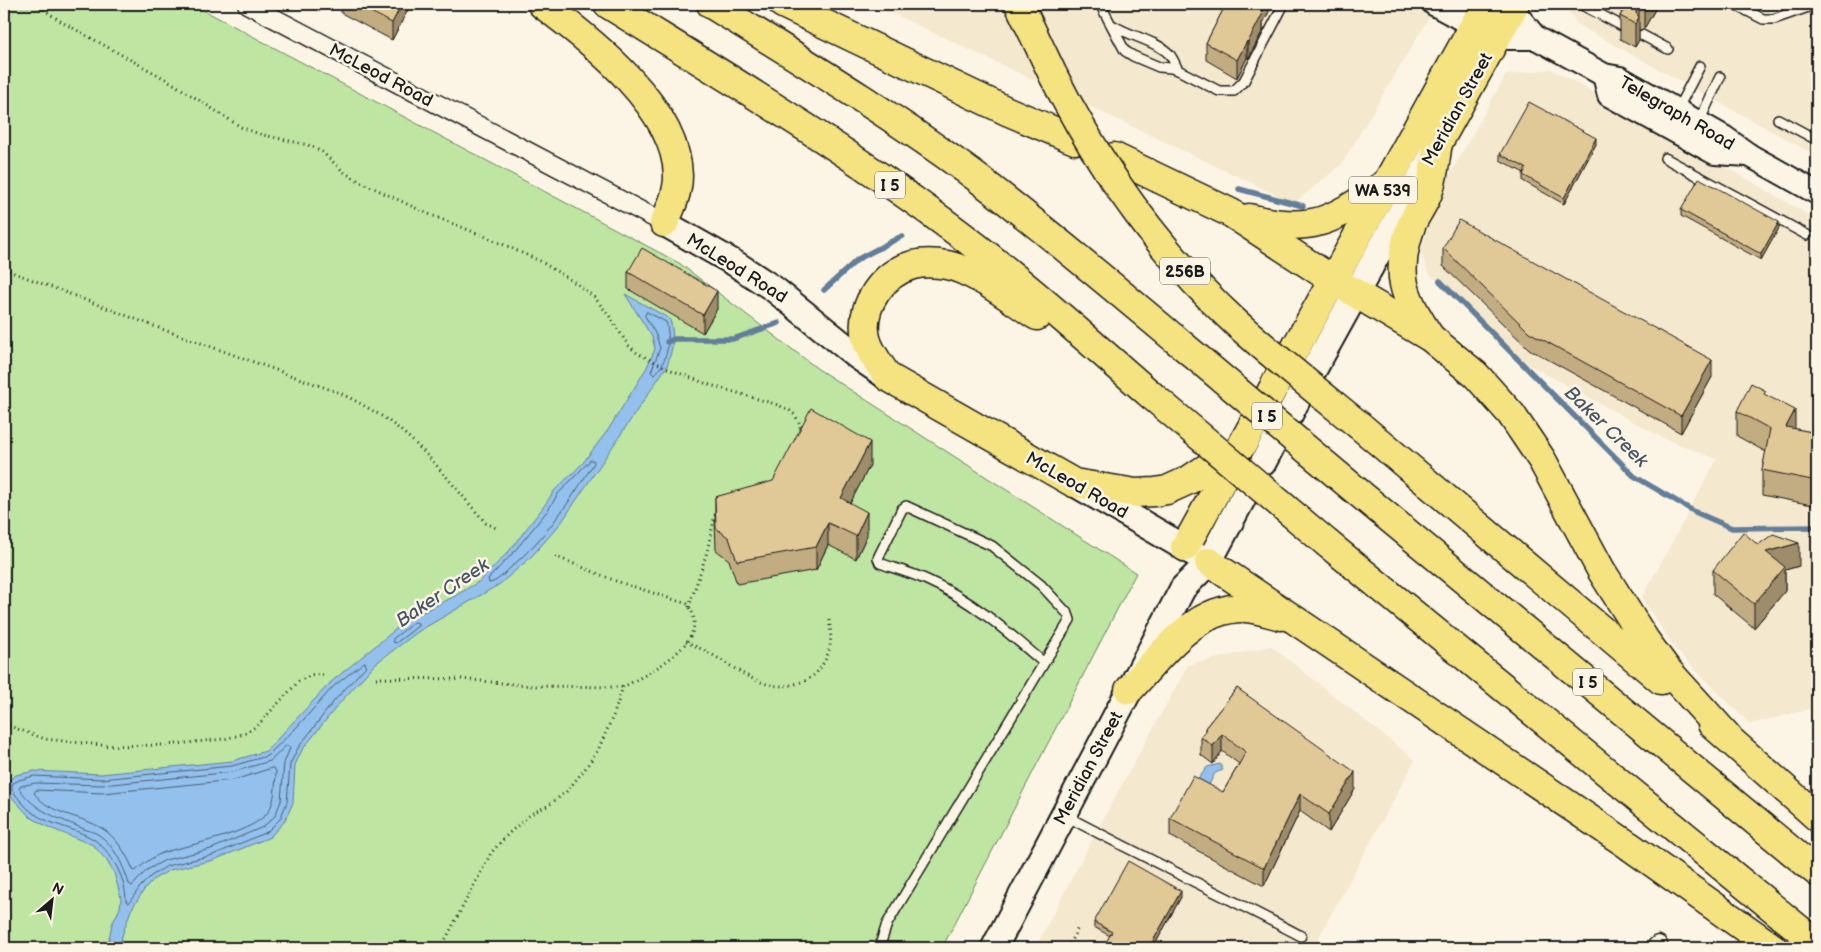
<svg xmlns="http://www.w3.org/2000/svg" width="1821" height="952" viewBox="0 0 1821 952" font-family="'Balsamiq Sans',sans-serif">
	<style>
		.built { fill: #f4e8ce }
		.green { fill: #bee6a2; stroke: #6d815f }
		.water { fill: #93c0ed; stroke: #637e99 }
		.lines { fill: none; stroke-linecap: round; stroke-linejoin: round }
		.shore { stroke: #4c5e70; stroke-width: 1 }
		.stream { stroke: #637e99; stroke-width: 5.5 }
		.service-casing { stroke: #1c1c1c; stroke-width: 12 }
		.minor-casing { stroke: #1c1c1c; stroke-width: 21 }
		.tertiary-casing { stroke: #1c1c1c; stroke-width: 26 }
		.secondary-casing { stroke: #1c1c1c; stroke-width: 29 }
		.trunk-casing { stroke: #1c1c1c; stroke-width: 31 }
		.motorway-casing { stroke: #1c1c1c; stroke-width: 31 }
		.path { stroke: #1c1c1c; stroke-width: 3; stroke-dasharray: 1 4; stroke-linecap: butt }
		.service { stroke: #fcf5e5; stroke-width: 9 }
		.minor { stroke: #fcf5e5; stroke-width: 18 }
		.tertiary { stroke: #fcf5e5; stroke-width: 22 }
		.secondary { stroke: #fcf5e5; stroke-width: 25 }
		.trunk { stroke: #f5e382; stroke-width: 28 }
		.motorway { stroke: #f5e382; stroke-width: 28 }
		.motorway-bridge-casing { stroke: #1c1c1c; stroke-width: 31; stroke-linecap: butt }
		.motorway-bridge { stroke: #f5e382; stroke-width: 28 }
		.wall { fill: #c2ac82; stroke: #1c1c1c }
		.shaded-wall { fill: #9e8c6a; stroke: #1c1c1c }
		.building { fill: #e1c897; stroke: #1c1c1c }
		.labels { text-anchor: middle; stroke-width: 5; stroke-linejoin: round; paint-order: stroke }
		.shield { fill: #fcf5e5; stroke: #5f5d58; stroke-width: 1 }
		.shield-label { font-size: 16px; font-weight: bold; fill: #1c1c1c }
		.street-label { font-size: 18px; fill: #1c1c1c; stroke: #fcf5e5 }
		.water-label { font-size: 19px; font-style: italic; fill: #465565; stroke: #fcf5e5 }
	</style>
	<rect width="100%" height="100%" fill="#fcf5e5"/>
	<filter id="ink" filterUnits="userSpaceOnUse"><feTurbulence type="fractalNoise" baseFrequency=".02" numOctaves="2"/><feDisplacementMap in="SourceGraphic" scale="10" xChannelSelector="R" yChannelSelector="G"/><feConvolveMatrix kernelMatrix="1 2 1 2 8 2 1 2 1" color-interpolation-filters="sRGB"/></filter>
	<g filter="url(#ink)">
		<g class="built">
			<polygon points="873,4 1437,4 1341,165 1294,203"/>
			<polygon points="1564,4 1817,4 1817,156 1578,25"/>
			<polygon points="1551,69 1692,147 1817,220 1817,718 1810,709 1750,724 1675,649 1642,598 1717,459 1663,438 1511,355 1427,271 1421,251 1436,199 1506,75"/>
			<polygon points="1271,646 1415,760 1313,948 1035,948 1102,821 1188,665"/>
		</g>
		<polygon class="green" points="4,4 192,4 679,263 818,369 1136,573 942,948 4,948"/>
		<g class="water">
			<path d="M625 294 670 319C675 339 673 347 667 366L561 523 531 557 500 584 419 631 375 664 338 705 302 750 295 765 293 803 284 822 270 837 214 860 170 870 154 879 144 890 131 910 122 936 120 948H107L112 924 120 908 121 898 114 873 107 861 93 845 50 828 30 817 7 792V781L16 775 34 771 101 774 232 761 266 751 331 682 407 620 453 597 480 581 510 550 544 506 554 491 582 464 608 430 646 369 655 349 652 337Z"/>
			<polygon points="1220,764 1223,770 1215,773 1206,791 1194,785 1207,767"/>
		</g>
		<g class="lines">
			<g class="shore">
				<path d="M647 312 666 322C671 339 668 362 654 375L651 372 660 348 656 335 645 316Z"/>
				<path d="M591 460 594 461V463C568 504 547 536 510 568 504 574 497 582 489 583L488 579 513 553 548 510 558 494Z"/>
				<polygon points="415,622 418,623 418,626 396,643 393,642 393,639"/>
				<path d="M365 662 366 666 334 701 298 748 290 764 287 802 280 819 267 832 213 855 167 866 151 876 140 887 129 903 126 901C126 880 113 854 96 841 80 829 51 826 33 813 25 807 18 798 12 790V784L19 780 34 776 102 779 232 766 267 756 295 729 334 686Z"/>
				<path d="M286 746H289L290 748 284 763 281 801 275 816 263 827 211 849 165 860 147 870 132 886 129 884C124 867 115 846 99 835 95 832 89 831 84 829 59 818 35 812 19 788L21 786 35 783 102 785 233 772 270 761Z"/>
				<path d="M273 768 276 771C275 784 276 800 268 812 252 834 191 844 165 852 153 856 144 864 135 871L133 870C128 856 116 837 103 829 81 815 50 815 34 793L36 790 103 793 234 780Z"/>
			</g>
			<g class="stream">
				<polyline points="1239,189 1303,206"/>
				<polyline points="1440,281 1634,476 1695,512 1732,528 1817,527"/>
				<polyline points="824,290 858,259 902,236"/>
				<polyline points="667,342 674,339 733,339 779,323"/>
			</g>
			<defs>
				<g id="service">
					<polyline points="1100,4 1125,51 1133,56 1159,67 1171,68 1178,70 1219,91 1234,91 1244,81 1284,4"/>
					<polyline points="1580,4 1626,28"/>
					<polyline points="1734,4 1763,19 1774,19 1817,4"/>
					<path d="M1114 26C1130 36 1156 41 1168 53 1173 57 1175 65 1178 70"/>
					<polyline points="1642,35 1668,49"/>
					<polyline points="1677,110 1700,66"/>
					<polyline points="1778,119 1817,140"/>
					<polyline points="1699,122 1720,77"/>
					<polyline points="1665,158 1807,235"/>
					<path d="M1064 815C1143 857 1223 895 1301 936"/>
					<path d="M881 948 880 945 887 924 1044 663 1070 620 1068 614 1041 585 992 546 906 506 902 509 878 558 880 563C896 569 912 573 927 580 972 600 1008 632 1044 663"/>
				</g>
				<g id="minor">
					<polyline points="247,4 664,223"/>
					<polyline points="1656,948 1658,945"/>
				</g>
				<g id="tertiary">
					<polyline points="1434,4 1496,38 1536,38"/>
					<polyline points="1503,4 1512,9 1536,38 1604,75 1620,78 1724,137 1749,155 1817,193"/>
					<polyline points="1604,75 1609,95 1715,153 1749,155"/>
				</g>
				<g id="secondary">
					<polyline points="664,223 736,264 774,289 857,356 886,376"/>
					<polyline points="1313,371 1434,152"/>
					<polyline points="1289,416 1301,393"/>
					<polyline points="1263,463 1275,440"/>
					<polyline points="1077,485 1202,558"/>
					<polyline points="994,948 1183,588 1209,562 1243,498"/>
				</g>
				<g id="trunk">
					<polyline points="1438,143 1515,4"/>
					<polyline points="1292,354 1486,4"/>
					<polyline points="888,377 1074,483 1136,493 1155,492 1167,490 1189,480 1207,468"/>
					<polyline points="1268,398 1280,375"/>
					<polyline points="1242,445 1254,423"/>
					<polyline points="1185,547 1222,480"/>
				</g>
				<g id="motorway">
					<path d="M542 4C592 41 677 108 678 176 678 193 671 208 664 223"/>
					<path d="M608 4C721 74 837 143 945 223 1017 276 1083 336 1151 395"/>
					<path d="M711 4C803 61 897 118 984 183 1049 233 1112 286 1175 339"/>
					<polyline points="783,4 1007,111 1075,140"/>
					<polyline points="1019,4 1054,77"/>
					<polyline points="1114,157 1231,213 1333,280 1431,338 1476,375 1511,414 1542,460 1601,570 1645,640 1668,671 1727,736"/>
					<path d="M1249 218C1316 235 1333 219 1387 183"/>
					<path d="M1430 337C1403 295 1394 275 1411 226 1415 215 1423 206 1427 195 1434 180 1435 159 1438 143"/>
					<path d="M888 377C880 365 869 352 866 338 859 306 883 273 913 265 925 262 936 263 947 265 976 271 1012 300 1037 316"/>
					<polyline points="1360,426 1661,680"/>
					<polyline points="1359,493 1817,872"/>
					<polyline points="1328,544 1817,944"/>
					<polyline points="1209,562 1628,845 1773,948"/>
					<path d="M1129 690C1159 658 1193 608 1243 608 1256 608 1269 613 1281 616"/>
					<polyline points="1712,724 1817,817"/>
				</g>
			</defs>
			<use href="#service" class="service-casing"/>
			<use href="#minor" class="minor-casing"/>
			<use href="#tertiary" class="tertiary-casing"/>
			<use href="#secondary" class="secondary-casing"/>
			<use href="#trunk" class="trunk-casing"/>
			<use href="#motorway" class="motorway-casing"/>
			<g class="path">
				<polyline points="35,4 62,22 169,81 241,127 259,134 308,145 322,152 345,173 361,182 426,213 484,236 540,261 577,284 594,297 608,314 628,345 637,353 671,370 707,384 775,404 788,409 795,415 800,424 800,433"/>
				<path d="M4 269 159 328 340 393C358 402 375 411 390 422 428 450 455 489 486 523L498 529"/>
				<polyline points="689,607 707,552 717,505"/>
				<path d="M686 642C698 647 710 653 721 660 744 674 767 692 795 684 805 681 811 679 818 671 832 653 833 637 828 616"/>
				<polyline points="376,678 461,679 532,686 623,687"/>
				<polyline points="4,724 45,739 110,746 167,745 224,739 244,734 258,725 299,681 312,675 326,675"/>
				<path d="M441 948 491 853 509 833 531 814 549 805 566 792 585 769 598 750 614 714 623 687C649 673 716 640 687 604L616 581 552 555"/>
				<polyline points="1067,948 1079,926"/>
			</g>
			<use href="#service" class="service"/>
			<use href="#minor" class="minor"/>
			<use href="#tertiary" class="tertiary"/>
			<use href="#secondary" class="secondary"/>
			<use href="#trunk" class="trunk"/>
			<use href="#motorway" class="motorway"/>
			<defs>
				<g id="motorway-bridge">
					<path d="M1054 77C1101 170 1158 251 1235 322 1275 358 1318 392 1360 426"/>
					<polyline points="1175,339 1359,493"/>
					<polyline points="1151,395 1328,544"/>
				</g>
			</defs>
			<use href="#motorway-bridge" class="motorway-bridge-casing"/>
			<use href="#motorway-bridge" class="motorway-bridge"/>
		</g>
		<g class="wall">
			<polygon points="341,4 411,4 392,40 341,13"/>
			<polygon points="1226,4 1273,4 1263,23 1263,30 1248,59 1247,58 1237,78 1206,60 1206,43"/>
			<polygon points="1606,4 1658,4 1644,29 1639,30 1639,40 1635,47 1620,39 1620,16 1622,12"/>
			<polygon points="1596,144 1564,204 1523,181 1523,175 1524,173 1500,160 1500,154"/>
			<polygon points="1681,210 1779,228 1761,260 1681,216"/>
			<polygon points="1443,248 1712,377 1681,433 1529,349 1443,266"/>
			<polygon points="628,272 717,309 703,333 628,289"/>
			<polygon points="1766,395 1795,429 1817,433 1817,506 1762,495 1762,470 1766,452 1737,436 1737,411"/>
			<polygon points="870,465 850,503 867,535 856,559 828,545 816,570 737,584 729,560 716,550 715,520 715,497"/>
			<polygon points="1758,545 1799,566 1785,570 1785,591 1754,628 1713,594 1713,570"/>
			<polygon points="1237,688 1355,789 1329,832 1300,811 1264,886 1170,836 1170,818 1223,792 1239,764 1222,751 1213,764 1201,755 1201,737 1205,731 1205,728"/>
			<polygon points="1181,897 1153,948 1107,948 1106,942 1110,936 1094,927 1094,922"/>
		</g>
		<g class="shaded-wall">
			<polygon points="402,4 411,4 392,40 392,23"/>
			<polygon points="1265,4 1273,4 1263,23 1263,30 1248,59 1248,42"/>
			<polygon points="1646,4 1658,4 1644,29 1644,7"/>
			<polygon points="1639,7 1639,40 1635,47 1635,24 1636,10"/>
			<polygon points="1247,41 1247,58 1237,78 1237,60"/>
			<polygon points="1596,138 1596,144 1564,204 1564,198"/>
			<polygon points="1779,222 1779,228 1761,260 1761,254"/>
			<polygon points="717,291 717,309 703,333 703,315"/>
			<polygon points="1712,360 1712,377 1681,433 1681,416"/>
			<polygon points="1795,410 1795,435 1786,427"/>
			<polygon points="870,442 870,465 841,521 841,498"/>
			<polygon points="867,512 867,535 856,559 856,536"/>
			<polygon points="828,523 828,545 816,570 816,547"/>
			<polygon points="1799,543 1799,566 1785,570 1785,591 1754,628 1754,604 1766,552"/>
			<polygon points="1222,734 1222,751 1213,764 1213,746"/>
			<polygon points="1355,772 1355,789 1329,832 1329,814"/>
			<polygon points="1300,794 1300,811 1264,886 1264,868"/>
			<polygon points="1181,891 1181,897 1153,948 1149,948"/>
		</g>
		<g class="building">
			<polygon points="356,4 402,4 392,23"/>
			<polygon points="1226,4 1265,4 1261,11 1263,13 1248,42 1247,41 1237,60 1206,43"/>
			<polygon points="1632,4 1646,4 1644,7 1639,7 1636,10 1636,13 1639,17 1635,24 1620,16 1623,11 1627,11 1631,9"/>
			<polygon points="1529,102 1596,138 1564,198 1523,175 1526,168 1500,154"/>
			<polygon points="1699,178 1779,222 1761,254 1681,210"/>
			<polygon points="1459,220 1712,360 1681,416 1529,332 1443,248"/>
			<polygon points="642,248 717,291 703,315 628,272"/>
			<polygon points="1751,383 1766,391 1764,394 1795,410 1786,427 1817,433 1817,481 1762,470 1770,429 1737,411"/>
			<polygon points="811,408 870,442 841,498 867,512 856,536 828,523 816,547 737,561 729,538 716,528 715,497 773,481"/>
			<polygon points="1743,532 1758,545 1773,534 1799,543 1766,552 1785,567 1754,604 1713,570"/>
			<polygon points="1237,688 1355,772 1329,814 1300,794 1264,868 1170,818 1193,776 1223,792 1246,752 1222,734 1213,746 1201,737 1207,729 1205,728"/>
			<polygon points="1128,861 1181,891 1149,948 1118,948 1106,942 1112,932 1094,922"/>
			<polygon points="1583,945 1590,948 1581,948"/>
		</g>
	</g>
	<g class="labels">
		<g class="shield">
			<rect x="875" y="171.5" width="30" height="27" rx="4"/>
			<rect x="1349" y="176.5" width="68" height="27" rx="4"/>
			<rect x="1160" y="257.5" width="50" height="27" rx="4"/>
			<rect x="1252" y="402.5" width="30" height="27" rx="4"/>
			<rect x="1573" y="668.5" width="30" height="27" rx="4"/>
		</g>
		<g class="shield-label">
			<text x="890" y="191">I 5</text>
			<text x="1383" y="196">WA 539</text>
			<text x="1185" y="277">256B</text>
			<text x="1267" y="422">I 5</text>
			<text x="1588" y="688">I 5</text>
		</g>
		<g class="street-label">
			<text transform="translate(381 75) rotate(28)" y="6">McLeod Road</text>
			<text transform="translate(1457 109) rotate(-61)" y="6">Meridian Street</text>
			<text transform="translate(1677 113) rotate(30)" y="6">Telegraph Road</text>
			<text transform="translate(737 268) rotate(32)" y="6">McLeod Road</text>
			<text transform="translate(1077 485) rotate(30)" y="6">McLeod Road</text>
			<text transform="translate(1088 768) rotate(-62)" y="6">Meridian Street</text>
		</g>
		<g class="water-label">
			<text transform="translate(1607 426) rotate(44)" y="7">Baker Creek</text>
			<text transform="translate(442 592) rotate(-34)" y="7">Baker Creek</text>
		</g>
	</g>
	<rect width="1821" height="952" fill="none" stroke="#fcf5e5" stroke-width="20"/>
	<rect x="10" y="10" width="1801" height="932" fill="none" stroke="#1c1c1c" stroke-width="2" filter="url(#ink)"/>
	<g transform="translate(52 900) rotate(28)" stroke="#fcf5e5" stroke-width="4" paint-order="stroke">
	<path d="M0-4L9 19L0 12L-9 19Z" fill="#1c1c1c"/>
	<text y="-8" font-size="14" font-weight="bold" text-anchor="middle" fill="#1c1c1c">N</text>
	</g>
</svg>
